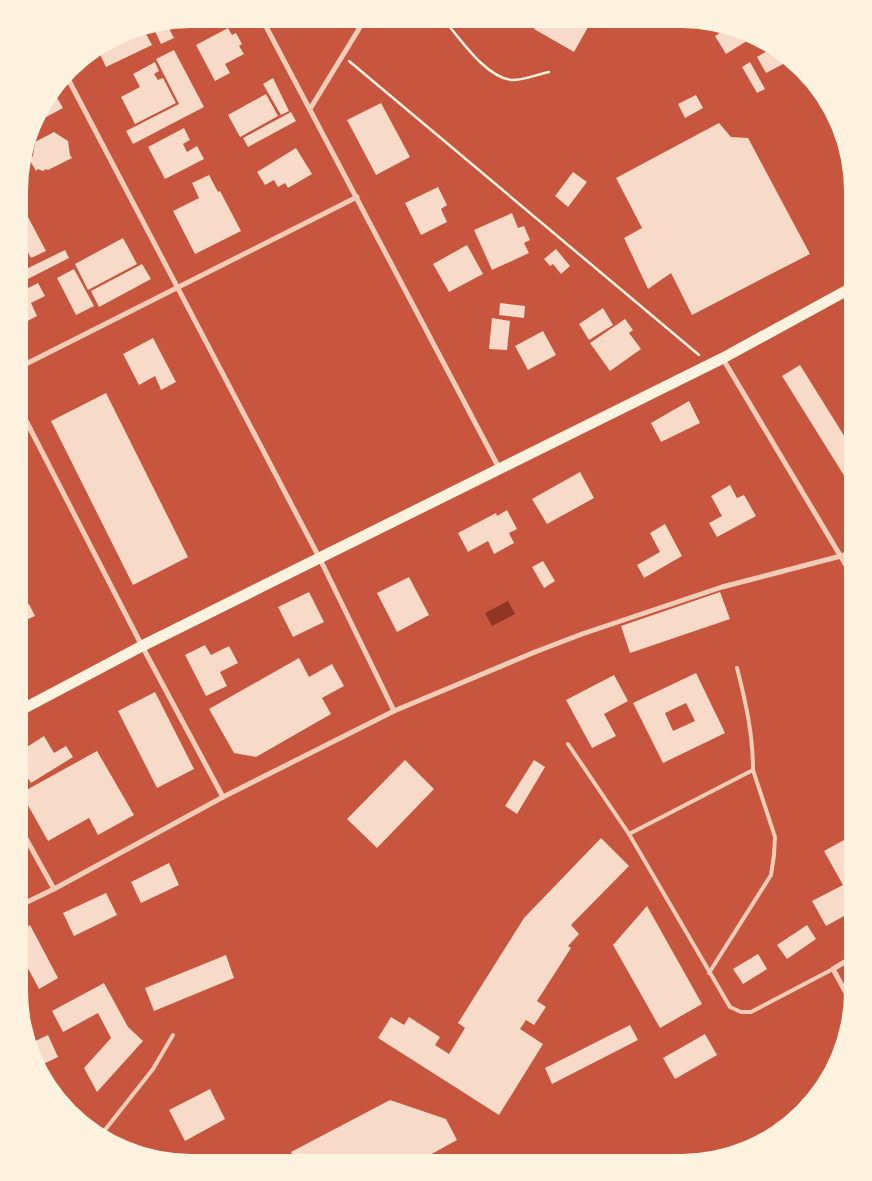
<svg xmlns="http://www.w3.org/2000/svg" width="872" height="1181" viewBox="0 0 872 1181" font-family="'Exo 2',sans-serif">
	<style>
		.water { fill: #8f3625 }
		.building { fill: #f7dbc8; fill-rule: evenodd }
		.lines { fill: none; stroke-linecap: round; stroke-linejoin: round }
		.path { stroke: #fff3e0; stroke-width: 2.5 }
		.service { stroke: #f1ccb7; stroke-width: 4 }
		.minor { stroke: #f1ccb7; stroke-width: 5 }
		.trunk { stroke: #fff3e0; stroke-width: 11 }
	</style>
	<rect width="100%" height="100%" fill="#c8553d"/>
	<polygon class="water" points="508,601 515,614 492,626 485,613"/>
	<g class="building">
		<polygon points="539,20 592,20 574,52 534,29"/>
		<polygon points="166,23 174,38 161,44 153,27"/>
		<polygon points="147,26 150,32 146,34 152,45 106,67 98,50 135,28"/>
		<polygon points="228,28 232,35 236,33 242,44 239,46 244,54 225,64 230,73 215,81 196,45"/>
		<polygon points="726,29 733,33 750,39 726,54 715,36"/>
		<polygon points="772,48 782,53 787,62 766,73 757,57"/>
		<polygon points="174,50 204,107 133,144 126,131 179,104 156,59"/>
		<polygon points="155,62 159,71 154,74 158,80 163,78 176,103 135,124 121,97 140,87 133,74"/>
		<polygon points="750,62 765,89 757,93 742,67"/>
		<polygon points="273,78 289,111 281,115 263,84"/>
		<polygon points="55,94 63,108 35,123 42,105 48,98"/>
		<polygon points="266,94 278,116 240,137 228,115"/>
		<polygon points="696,95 703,108 685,118 678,104"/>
		<polygon points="381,103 410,157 376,175 347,120"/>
		<polygon points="291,112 296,121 248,147 243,138"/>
		<polygon points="719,123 731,137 748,138 810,254 692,315 671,273 648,289 624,238 642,228 616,178"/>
		<polygon points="184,128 190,140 183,144 187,152 197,146 204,159 165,179 148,147"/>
		<polygon points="54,132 68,141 70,155 72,158 48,170 46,169 43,171 38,169 36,171 29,159 33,156 35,142"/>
		<polygon points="296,148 312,174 288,188 285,183 278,187 274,180 265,185 257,172"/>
		<polygon points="573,172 587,182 568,207 555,196"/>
		<polygon points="209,175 218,192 220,191 241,231 195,254 173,211 199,198 192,183"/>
		<polygon points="438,187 447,205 441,209 447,222 421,235 405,203"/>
		<polygon points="20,202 46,251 31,258 20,238"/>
		<polygon points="512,213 518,228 524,226 530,240 524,243 529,253 492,270 474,230"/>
		<polygon points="123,238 137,264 88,290 75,264"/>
		<polygon points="467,245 483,274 449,292 433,264"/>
		<polygon points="556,249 570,266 561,274 553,264 550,266 544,259"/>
		<polygon points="65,250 69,258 20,283 20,272"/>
		<polygon points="142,264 151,279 99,307 91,291"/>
		<polygon points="74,269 94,306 76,315 57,278"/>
		<polygon points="38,283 45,296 31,303 37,316 20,325 20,292"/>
		<polygon points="500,303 525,306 524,318 499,315"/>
		<polygon points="603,308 613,325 589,340 579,324"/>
		<polygon points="492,318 510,321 507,350 489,349"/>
		<polygon points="625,319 633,330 629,333 641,349 610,371 590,343"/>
		<polygon points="543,331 556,355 528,370 515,346"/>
		<polygon points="153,338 176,382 161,390 155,376 139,385 123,354"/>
		<polygon points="800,365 853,450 853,490 782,376"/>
		<polygon points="106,393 188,557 133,585 51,421"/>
		<polygon points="689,401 700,423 661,442 651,423"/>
		<polygon points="580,472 594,498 547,524 532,499"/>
		<polygon points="730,485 737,498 744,495 756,516 717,537 709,523 722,516 711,496"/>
		<polygon points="507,510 517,529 509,533 514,543 494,554 488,541 468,552 458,533 496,513 497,516"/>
		<polygon points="665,524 682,556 644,578 637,565 660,552 650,533"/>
		<polygon points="543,561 555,581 544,588 532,567"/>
		<polygon points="409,577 429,615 397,632 377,593"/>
		<polygon points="309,592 324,622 293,637 278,607"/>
		<polygon points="720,592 730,619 630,653 621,626"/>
		<polygon points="29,604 35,616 19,623 19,608"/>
		<polygon points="205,645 211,655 229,646 238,663 220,672 227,686 206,696 185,655"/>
		<polygon points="299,658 309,677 332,664 344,686 322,698 331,714 256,757 234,753 209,709"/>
		<path d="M696 673 725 733 663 763 633 703ZM686 703 695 721 673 731 665 713Z"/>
		<polygon points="614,675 628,701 604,714 616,736 592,748 566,700"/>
		<polygon points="155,692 194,769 157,788 118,711"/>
		<polygon points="44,736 54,753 66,746 73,757 31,783 19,764 19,752"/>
		<polygon points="97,751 134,815 98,835 89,818 48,841 21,793"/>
		<polygon points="405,760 434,789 377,848 347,819"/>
		<polygon points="534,760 545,767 517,814 505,806"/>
		<polygon points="853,835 853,911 826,926 812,901 843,885 824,851"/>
		<polygon points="601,838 629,866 571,925 579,934 568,946 571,948 537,1001 546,1007 534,1025 526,1020 520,1029 543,1044 499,1115 378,1038 391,1017 404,1025 409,1017 440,1037 435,1045 449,1054 465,1028 458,1023 524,918"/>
		<polygon points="169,863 179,885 141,903 131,882"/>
		<polygon points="106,893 117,915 74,936 63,913"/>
		<polygon points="647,906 702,1004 660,1028 613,945"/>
		<polygon points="30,925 58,978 39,989 23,959 19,961 19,932"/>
		<polygon points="807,925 816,939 787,959 777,945"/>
		<polygon points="758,954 767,969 743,984 733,969"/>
		<polygon points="226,955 234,978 154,1011 145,988"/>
		<polygon points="104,983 128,1027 143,1041 97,1092 84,1068 111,1038 98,1013 63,1032 52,1011"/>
		<polygon points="630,1025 638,1040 552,1084 545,1068"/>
		<polygon points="705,1034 717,1055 675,1079 663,1058"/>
		<polygon points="48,1035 58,1057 37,1067 31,1043"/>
		<polygon points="210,1089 225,1119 185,1141 169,1110"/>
		<polygon points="390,1100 446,1119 457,1140 417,1162 389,1161 387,1158 380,1161 296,1161 291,1152"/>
	</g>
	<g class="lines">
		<g class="path">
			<path d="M443 19C461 39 484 76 511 80 522 81 538 74 549 72"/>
			<polyline points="349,61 699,355"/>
		</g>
		<g class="service">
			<path d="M737 668C746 703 753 735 753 770"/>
			<polyline points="568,744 629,834 730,1007 741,1012 751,1012 833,969"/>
			<polyline points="629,834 753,770 775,837 774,855 771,875 709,973"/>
			<polyline points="101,1135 153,1069 173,1035"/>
		</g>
		<g class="minor">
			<polyline points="262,19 499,468"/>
			<polyline points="66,75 320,559 394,711"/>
			<polyline points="310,109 365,19"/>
			<polyline points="723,359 853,577"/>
			<polyline points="20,367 357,197"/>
			<polyline points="20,409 142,646 223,797"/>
			<polyline points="19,826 54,889"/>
			<polyline points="19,906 54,889 223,797 394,711 535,652 582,634 722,587 841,556 853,551"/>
			<polyline points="852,1004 833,969 853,957"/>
		</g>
		<polyline class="trunk" points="19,711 142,646 723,358 853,287"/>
	</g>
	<path d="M0 0H872V1181H0ZM191 28H681A163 163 0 0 1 844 191V991A163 163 0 0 1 681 1154H191A163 163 0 0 1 28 991V191A163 163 0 0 1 191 28Z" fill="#fff3e0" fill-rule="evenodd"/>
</svg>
